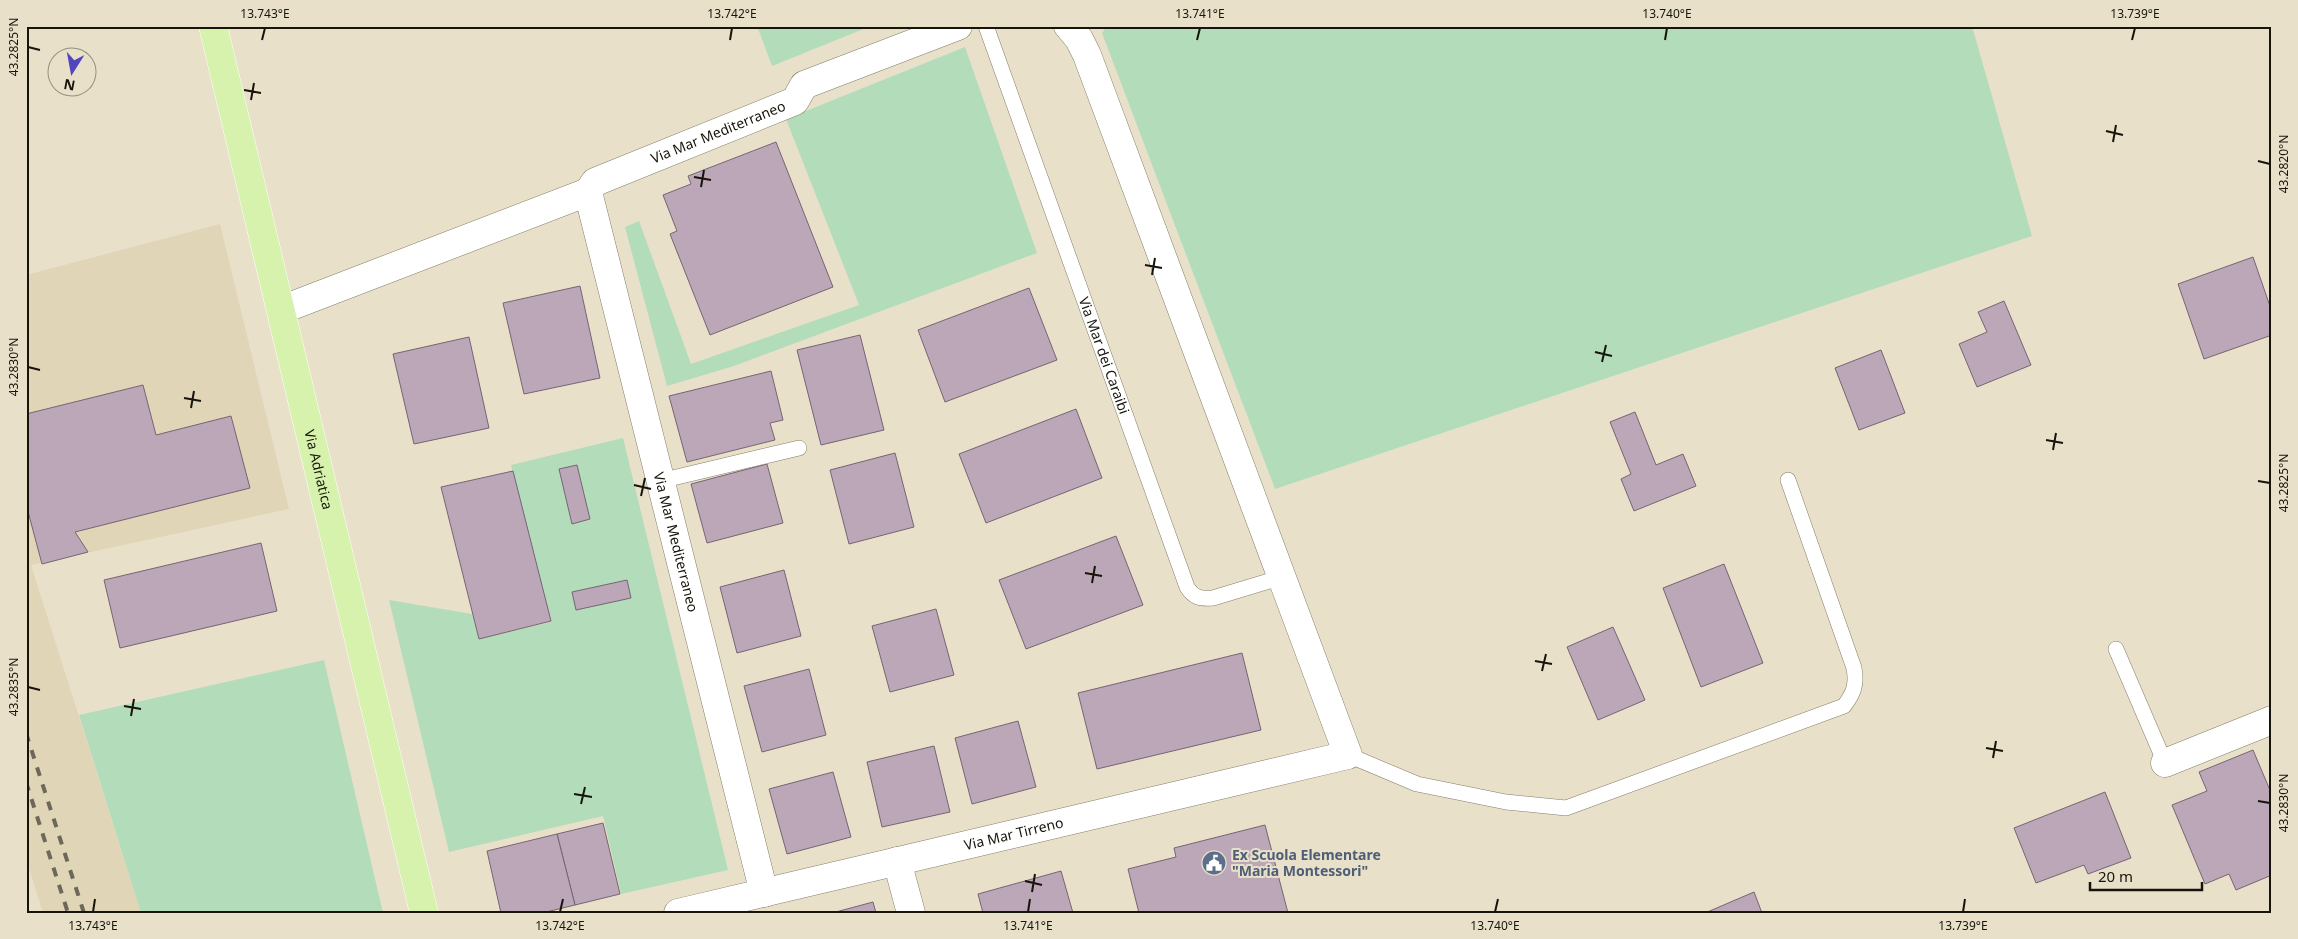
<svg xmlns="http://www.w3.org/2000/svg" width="2298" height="939" viewBox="0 0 2298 939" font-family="'Noto Sans',sans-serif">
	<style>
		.built { fill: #e0d5b7 }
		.green { fill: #b3ddba }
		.building { fill: #bba7b7; stroke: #766473 }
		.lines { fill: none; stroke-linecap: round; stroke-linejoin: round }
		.lane-casing { stroke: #847d68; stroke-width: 16 }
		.street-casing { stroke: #847d68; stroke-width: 29 }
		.primary-casing { stroke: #fff; stroke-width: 29 }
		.lane { stroke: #fff; stroke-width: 15 }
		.street { stroke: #fff; stroke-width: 28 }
		.primary { stroke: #d6f2ad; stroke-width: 28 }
		.rail { stroke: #6d685a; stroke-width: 4; stroke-dasharray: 9 9; stroke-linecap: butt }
		.ticks { fill: none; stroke: #17140c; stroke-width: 2 }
		.labels { text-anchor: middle; stroke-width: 4; stroke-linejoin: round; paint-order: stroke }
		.street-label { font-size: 14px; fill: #17140c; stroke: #e9e0ca }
		.service-label { font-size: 14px; font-weight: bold; fill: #4e5e75; stroke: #e9e0ca; text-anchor: start }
		.neatline { fill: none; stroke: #17140c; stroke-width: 2 }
		.ticks-label { font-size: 12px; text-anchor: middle; fill: #17140c }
	</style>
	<rect width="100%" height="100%" fill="#e9e0ca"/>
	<polygon class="built" points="220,224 289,509 31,565 141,913 43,913 26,859 26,275"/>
	<g class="green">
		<polygon points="757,26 871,26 772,66"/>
		<polygon points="1107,26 1972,26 2032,236 1275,489 1102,33"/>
		<polygon points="965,47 1037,253 734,366 667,386 625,227 639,221 691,364 859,305 786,119"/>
		<polygon points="623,438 728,870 621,894 603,816 449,852 389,600 472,614 479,639 551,622 511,465"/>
		<polygon points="324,660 383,913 141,913 79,715"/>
	</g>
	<g class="building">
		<polygon points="776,142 833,287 710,335 670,234 677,231 663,195 691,184 688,176"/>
		<polygon points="2253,257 2272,312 2272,335 2204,359 2178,284"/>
		<polygon points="580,286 600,378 524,394 503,303"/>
		<polygon points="1029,288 1057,360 945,402 918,330"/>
		<polygon points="2004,301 2031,365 1977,387 1959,344 1987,332 1978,312"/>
		<polygon points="860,335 884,430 821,445 797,350"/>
		<polygon points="469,337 489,428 414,444 393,354"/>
		<polygon points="1881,350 1905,413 1859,430 1835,368"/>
		<polygon points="771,371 783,420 770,423 775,440 687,462 669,396"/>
		<polygon points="143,385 156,435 231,416 250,488 75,532 88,552 42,564 26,504 26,414"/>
		<polygon points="1076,409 1102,478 986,523 959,454"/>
		<polygon points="1635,412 1656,465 1683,454 1696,486 1634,511 1621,479 1631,474 1610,422"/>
		<polygon points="895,453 914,527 849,544 830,470"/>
		<polygon points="767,464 783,523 707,543 691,484"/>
		<polygon points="577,465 590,519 572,524 559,469"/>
		<polygon points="513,471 551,621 479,639 441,487"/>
		<polygon points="1116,536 1143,605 1026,649 999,580"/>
		<polygon points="261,543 277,611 120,648 104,580"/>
		<polygon points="1724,564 1763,663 1701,687 1663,588"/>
		<polygon points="784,570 801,636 737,653 720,587"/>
		<polygon points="627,580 631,598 576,610 572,592"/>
		<polygon points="936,609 954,675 890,692 872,626"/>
		<polygon points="1613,627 1645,700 1598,720 1567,647"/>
		<polygon points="1242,653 1261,730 1097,769 1078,693"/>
		<polygon points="809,669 826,735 762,752 744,686"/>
		<polygon points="1018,721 1036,787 972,804 955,738"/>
		<polygon points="934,746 950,812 882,827 867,762"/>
		<polygon points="2253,750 2272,795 2272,875 2236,890 2229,874 2205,884 2172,805 2207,791 2199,772"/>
		<polygon points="833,772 851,837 787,854 769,789"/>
		<polygon points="2105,792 2131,858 2088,874 2084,865 2036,883 2014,828"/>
		<polygon points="603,823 620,894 575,905 557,834"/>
		<polygon points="1265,825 1288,913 1139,913 1128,869 1176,857 1174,848"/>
		<polygon points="557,834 575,905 542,913 501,913 487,851"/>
		<polygon points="1061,871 1073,913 983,913 978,894"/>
		<polygon points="1754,892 1762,913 1705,913"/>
		<polygon points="873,902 876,913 832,913"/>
	</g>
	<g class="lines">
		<defs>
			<g id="lane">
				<path id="s1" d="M986 26 1187 587C1194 598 1200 599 1213 598L1282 577"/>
				<polyline points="660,481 799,448"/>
				<polyline points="2116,649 2165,763"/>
				<path d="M1348 755 1417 784 1506 802 1566 808 1844 706C1854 693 1857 684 1854 668L1788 480"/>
			</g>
			<g id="street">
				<path id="s2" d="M588 192 595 182 795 101 804 85 958 26"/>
				<path id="s3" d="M281 310 588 192 764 893"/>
				<polyline points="2165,763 2272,720"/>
				<polyline points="897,861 911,913"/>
				<path id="s4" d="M678 913 1348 755 1087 55 1079 39 1068 26"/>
			</g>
			<g id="primary">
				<path id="s5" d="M213 26 424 913"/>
			</g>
		</defs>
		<use href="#lane" class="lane-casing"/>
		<use href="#street" class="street-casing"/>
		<use href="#primary" class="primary-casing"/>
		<use href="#lane" class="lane"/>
		<use href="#street" class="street"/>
		<use href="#primary" class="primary"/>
		<g class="rail">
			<polyline points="26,733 84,913"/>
			<polyline points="26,782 68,913"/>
		</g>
	</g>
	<path class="ticks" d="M262 40 265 28M730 40 732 28M1197 40 1200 28M1665 40 1667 28M2132 40 2135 28M28 47 40 50M244 90 261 93M251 100 254 83M2106 131 2123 135M2113 142 2116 125M2258 161 2270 164M694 177 711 180M701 187 704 170M1145 265 1162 268M1152 275 1155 258M1595 352 1612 356M1602 362 1606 345M28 367 40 370M184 398 201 401M191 408 194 391M2046 440 2063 443M2053 450 2056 433M2258 481 2270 483M634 485 651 489M641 496 645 478M1085 573 1102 576M1092 583 1095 566M1535 661 1552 664M1542 671 1546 654M28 687 40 690M124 706 141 709M131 716 134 699M1986 748 2003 751M1993 758 1996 741M574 794 592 797M2258 801 2270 803M581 804 585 787M1025 881 1042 885M1032 892 1035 874M93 912 95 899M560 912 563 899M1028 912 1030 899M1495 912 1498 899M1963 912 1965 899"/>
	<defs>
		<symbol id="civic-disc" viewBox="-11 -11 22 22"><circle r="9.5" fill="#5c6f8a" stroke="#e9e0ca"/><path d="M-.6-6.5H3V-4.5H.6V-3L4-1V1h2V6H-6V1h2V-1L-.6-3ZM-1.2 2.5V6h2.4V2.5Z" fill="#fff"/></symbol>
	</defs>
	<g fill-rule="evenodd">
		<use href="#civic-disc" x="1200" y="849" width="28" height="28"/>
	</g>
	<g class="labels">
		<g class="street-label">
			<text dy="5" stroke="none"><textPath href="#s2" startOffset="145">Via Mar Mediterraneo</textPath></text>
			<text dy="5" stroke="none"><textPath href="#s1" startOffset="350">Via Mar dei Caraibi</textPath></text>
			<text dy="5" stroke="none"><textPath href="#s5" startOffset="456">Via Adriatica</textPath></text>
			<text dy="5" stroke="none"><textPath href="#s3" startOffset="690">Via Mar Mediterraneo</textPath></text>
			<text dy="5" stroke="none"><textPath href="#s4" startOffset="345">Via Mar Tirreno</textPath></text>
		</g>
		<g class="service-label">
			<text x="1232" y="860">Ex Scuola Elementare<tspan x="1232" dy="16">"Maria Montessori"</tspan></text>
		</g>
	</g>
	<rect width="2298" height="939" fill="none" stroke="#e9e0ca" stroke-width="55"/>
	<g transform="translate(72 72) rotate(191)"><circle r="24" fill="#e9e0ca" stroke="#958e7e"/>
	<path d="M0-4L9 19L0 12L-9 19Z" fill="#5346bd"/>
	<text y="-8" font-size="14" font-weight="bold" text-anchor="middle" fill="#17140c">N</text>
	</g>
	<path d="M2090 882v8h112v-8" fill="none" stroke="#17140c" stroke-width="2.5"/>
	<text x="2098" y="882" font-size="15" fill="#17140c" stroke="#e9e0ca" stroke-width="4" paint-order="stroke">20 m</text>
	<rect x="28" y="28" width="2242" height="884" class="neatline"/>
	<g class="ticks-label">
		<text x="265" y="18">13.743°E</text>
		<text x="732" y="18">13.742°E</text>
		<text x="1200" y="18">13.741°E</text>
		<text x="1667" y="18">13.740°E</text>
		<text x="2135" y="18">13.739°E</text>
		<text transform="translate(14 47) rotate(-90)" y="4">43.2825°N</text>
		<text transform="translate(2284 164) rotate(-90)" y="4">43.2820°N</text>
		<text transform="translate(14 367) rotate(-90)" y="4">43.2830°N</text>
		<text transform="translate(2284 483) rotate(-90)" y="4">43.2825°N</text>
		<text transform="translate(14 687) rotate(-90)" y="4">43.2835°N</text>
		<text transform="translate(2284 803) rotate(-90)" y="4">43.2830°N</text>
		<text x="93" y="930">13.743°E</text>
		<text x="560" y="930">13.742°E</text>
		<text x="1028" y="930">13.741°E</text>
		<text x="1495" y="930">13.740°E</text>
		<text x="1963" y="930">13.739°E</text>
	</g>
</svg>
